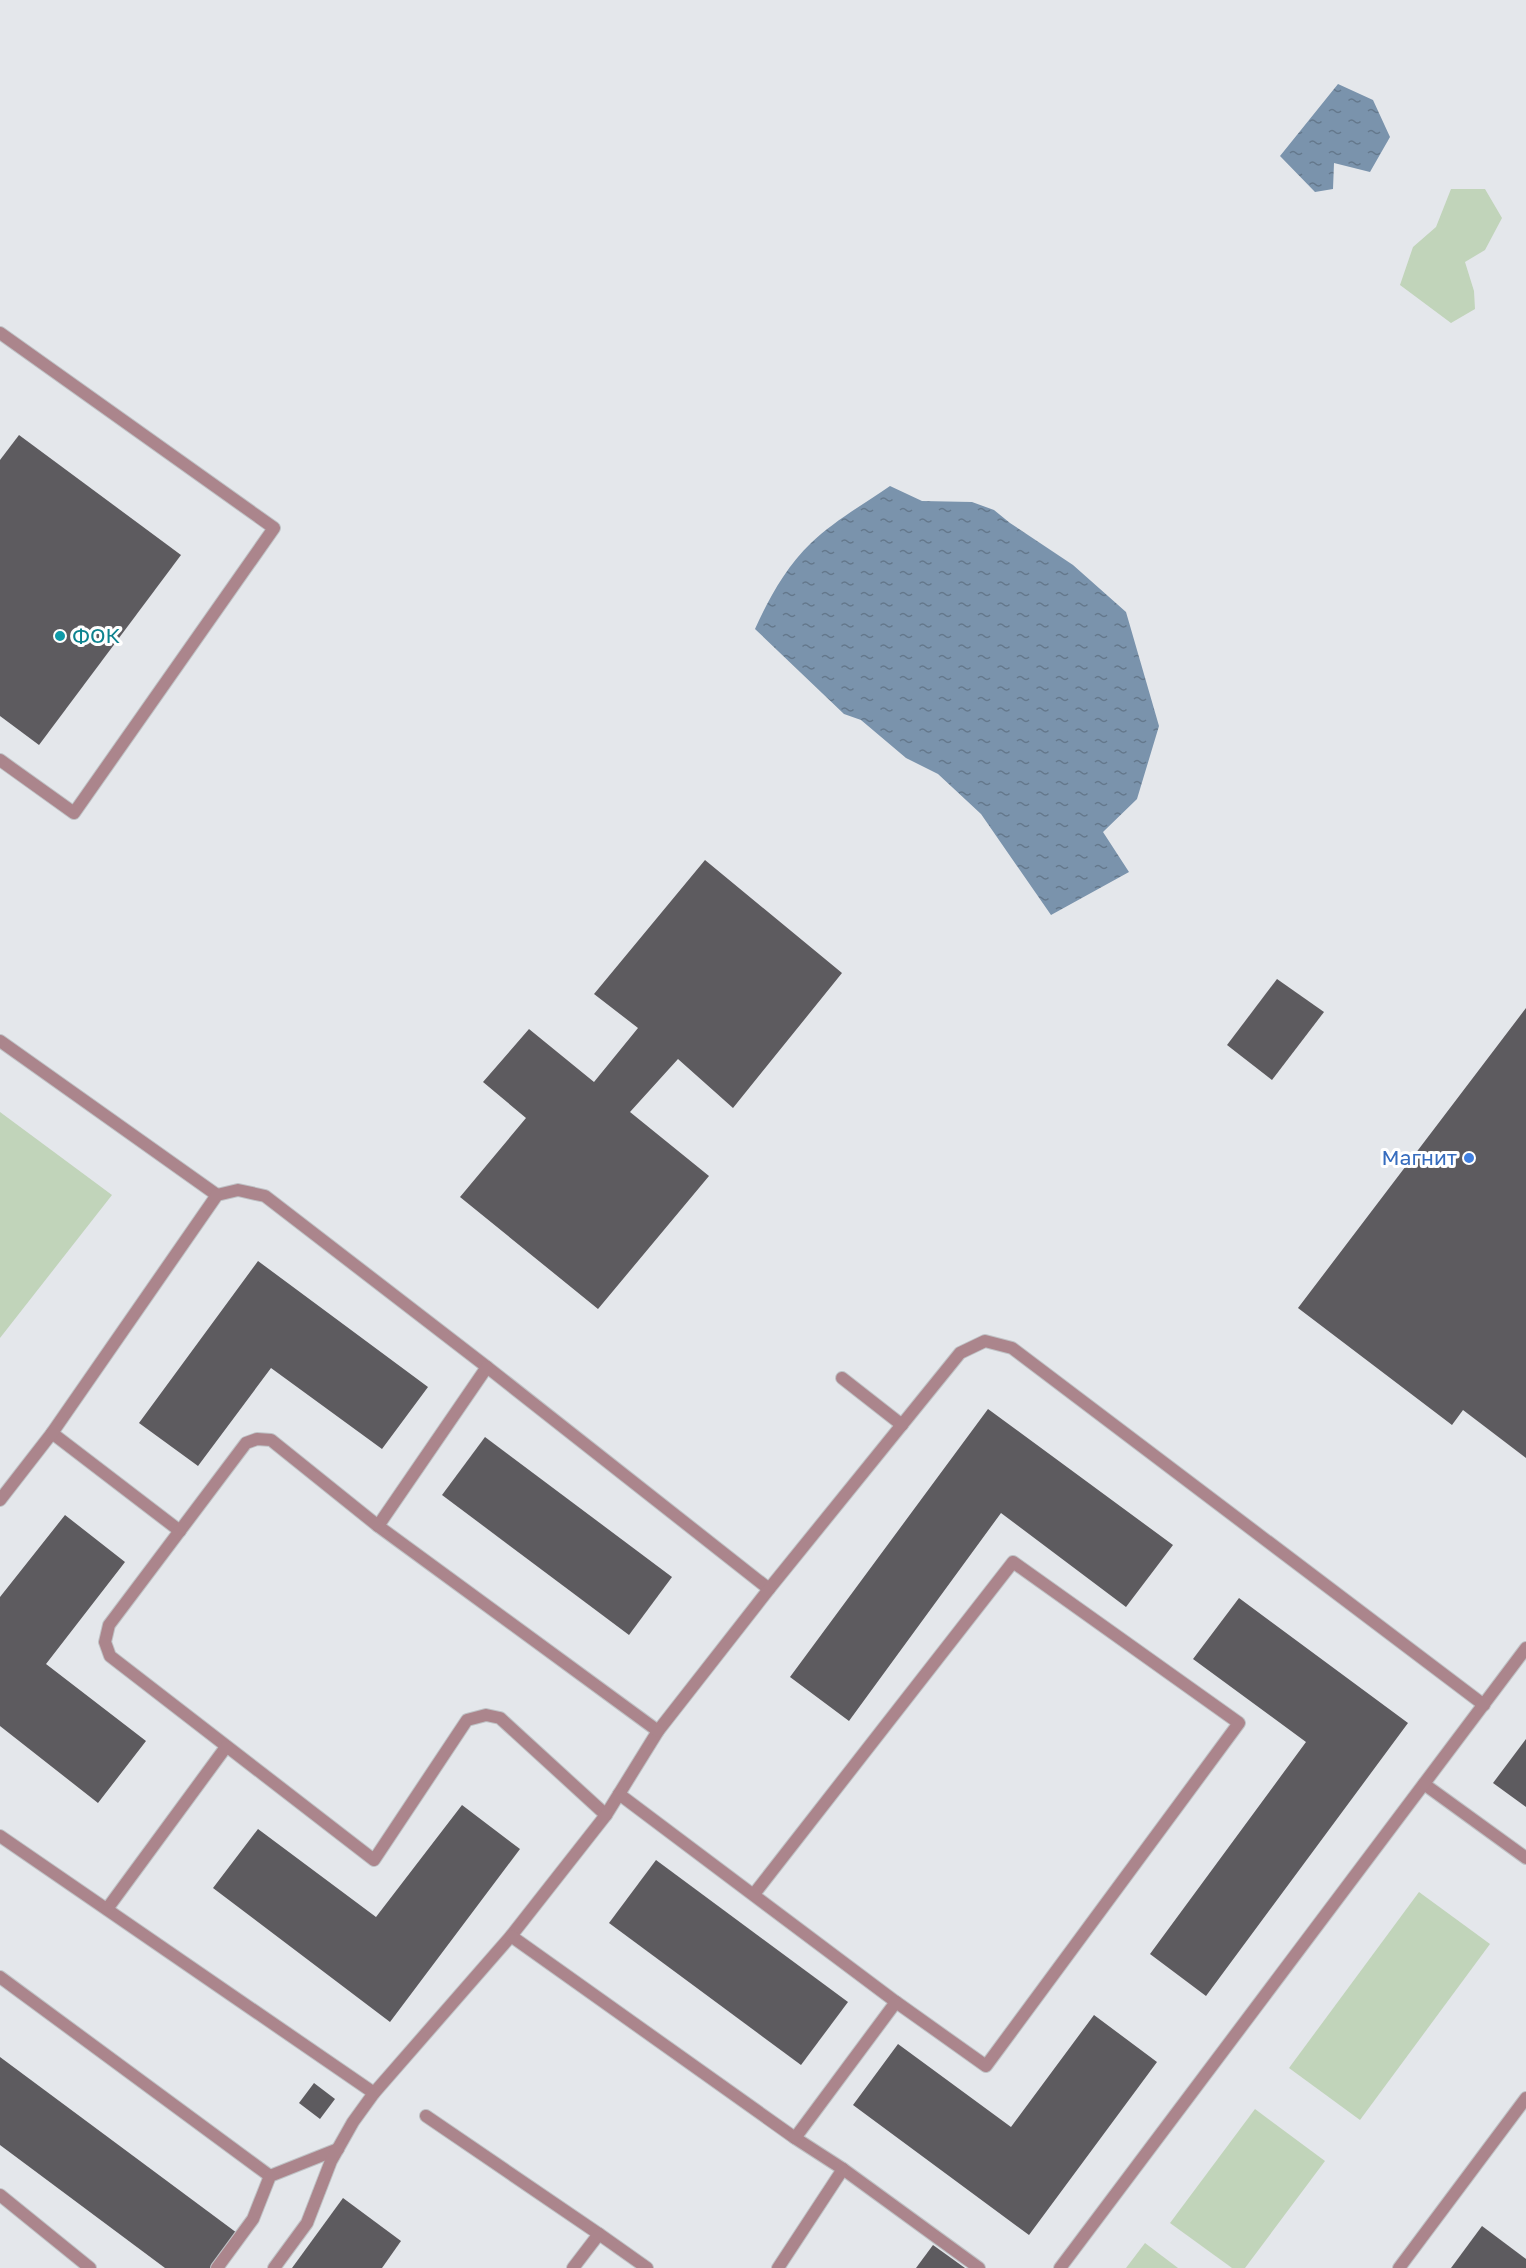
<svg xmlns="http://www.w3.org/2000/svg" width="1526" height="2268" viewBox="0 0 1526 2268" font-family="'Golos Text',sans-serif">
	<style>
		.green { fill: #c1d4ba }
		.water { fill: url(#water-ripples) }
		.building { fill: #5d5b5f }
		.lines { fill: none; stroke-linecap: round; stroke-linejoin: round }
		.service-casing { stroke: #bfc2c5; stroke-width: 14 }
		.service { stroke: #ab858c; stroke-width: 12 }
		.culture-dot { fill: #0f9aa8; stroke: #fff; stroke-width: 2 }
		.shop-dot { fill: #3f7fe0; stroke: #fff; stroke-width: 2 }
		.labels { text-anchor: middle; stroke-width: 6; stroke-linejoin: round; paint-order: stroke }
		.culture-label { font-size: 21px; fill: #0d838f; stroke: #fff; text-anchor: start }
		.shop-label { font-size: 21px; fill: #366cbe; stroke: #fff; text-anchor: end }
	</style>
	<defs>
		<pattern id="water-ripples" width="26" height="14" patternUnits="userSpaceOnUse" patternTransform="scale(1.5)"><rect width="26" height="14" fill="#7a93ac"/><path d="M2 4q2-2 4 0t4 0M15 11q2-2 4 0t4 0" fill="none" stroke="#64788c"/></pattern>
	</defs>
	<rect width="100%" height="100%" fill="#e4e7eb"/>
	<g class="green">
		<polygon points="1451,189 1485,189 1502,218 1485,250 1465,262 1474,291 1475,309 1451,323 1400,285 1413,247 1436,227"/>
		<polygon points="0,1112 112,1195 0,1338"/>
		<polygon points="1419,1892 1490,1944 1360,2120 1289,2068"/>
		<polygon points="1255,2109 1325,2161 1245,2268 1232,2268 1170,2223"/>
		<polygon points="1145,2243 1178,2268 1126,2268"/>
	</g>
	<g class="water">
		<polygon points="1338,84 1373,100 1390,137 1370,172 1334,163 1333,189 1315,192 1280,156"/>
		<path d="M890 486 922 501 972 502 994 510 1010 523 1073 565 1126 612 1159 726 1137 799 1103 832 1129 872 1051 915 981 814 938 774 906 758 861 720 844 714 755 629C769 598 786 567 811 543 834 521 864 504 890 486Z"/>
	</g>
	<g class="building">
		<polygon points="19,435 181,555 39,745 0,716 0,460"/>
		<polygon points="705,860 842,973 733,1108 678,1059 630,1112 709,1176 598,1309 460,1197 526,1118 483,1082 529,1029 594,1082 638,1028 594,994"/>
		<polygon points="1277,979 1324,1012 1272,1080 1227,1045"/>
		<polygon points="1526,1008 1526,1458 1463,1410 1452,1425 1298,1308"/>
		<polygon points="258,1261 428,1387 382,1449 271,1368 198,1466 139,1423"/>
		<polygon points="988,1409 1173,1545 1126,1607 1001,1513 849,1721 790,1677"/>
		<polygon points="485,1437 672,1577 629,1635 442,1495"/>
		<polygon points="65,1515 125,1562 46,1664 146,1741 98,1803 0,1726 0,1597"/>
		<polygon points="1239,1598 1408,1723 1206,1996 1150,1954 1306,1742 1193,1659"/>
		<polygon points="1526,1739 1526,1807 1493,1783"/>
		<polygon points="462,1805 520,1849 390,2022 213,1888 258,1829 376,1917"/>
		<polygon points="656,1860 848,2002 801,2065 609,1923"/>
		<polygon points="1094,2015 1157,2062 1029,2235 853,2105 898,2044 1011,2127"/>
		<polygon points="0,2057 237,2233 211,2268 165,2268 0,2145"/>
		<polygon points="314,2083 335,2099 320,2119 299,2103"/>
		<polygon points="343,2198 401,2241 382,2268 292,2268"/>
		<polygon points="1482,2226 1526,2259 1526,2268 1451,2268"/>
		<polygon points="933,2245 965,2268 916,2268"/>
	</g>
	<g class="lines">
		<defs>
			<g id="service">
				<polyline points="0,333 274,528 74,813 0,760"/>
				<polyline points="0,1041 217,1195"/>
				<polyline points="842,1378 902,1425"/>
				<polyline points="52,1433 180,1531"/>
				<polyline points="0,1500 52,1433 217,1195 238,1190 265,1196 487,1367 769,1589"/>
				<polyline points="378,1526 487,1367"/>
				<polyline points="1424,1784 1526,1858"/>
				<polyline points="619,1794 658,1731 769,1589 960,1353 985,1341 1012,1348 1484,1705"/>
				<polyline points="606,1815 500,1718 486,1715 467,1720 374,1860 110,1656 105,1642 109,1625 246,1443 257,1439 271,1440 378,1526 658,1731"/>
				<polyline points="0,1836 374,2093 511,1936 606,1815 619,1794 896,2002 986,2066 1239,1723 1013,1562 754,1894"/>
				<polyline points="107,1909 226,1747"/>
				<polyline points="511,1936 795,2138 843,2169 979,2268"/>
				<polyline points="0,1977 270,2176"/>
				<polyline points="426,2116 599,2234"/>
				<polyline points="795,2138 896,2002"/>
				<polyline points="0,2195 90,2268"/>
				<polyline points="217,2268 253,2219 270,2176 338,2149"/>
				<polyline points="274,2268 307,2223 331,2161 353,2122 374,2093"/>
				<polyline points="573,2268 599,2234 647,2268"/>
				<polyline points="778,2268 843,2169"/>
				<polyline points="1060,2268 1526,1648"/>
				<polyline points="1399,2268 1526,2098"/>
			</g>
		</defs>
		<use href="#service" class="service-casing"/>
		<use href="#service" class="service"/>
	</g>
	<circle class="culture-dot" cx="60" cy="636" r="6"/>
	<circle class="shop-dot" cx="1469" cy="1158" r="6"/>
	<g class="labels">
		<g class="culture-label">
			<text x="72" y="643">ФОК</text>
		</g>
		<g class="shop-label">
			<text x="1457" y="1165">Магнит</text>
		</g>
	</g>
</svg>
